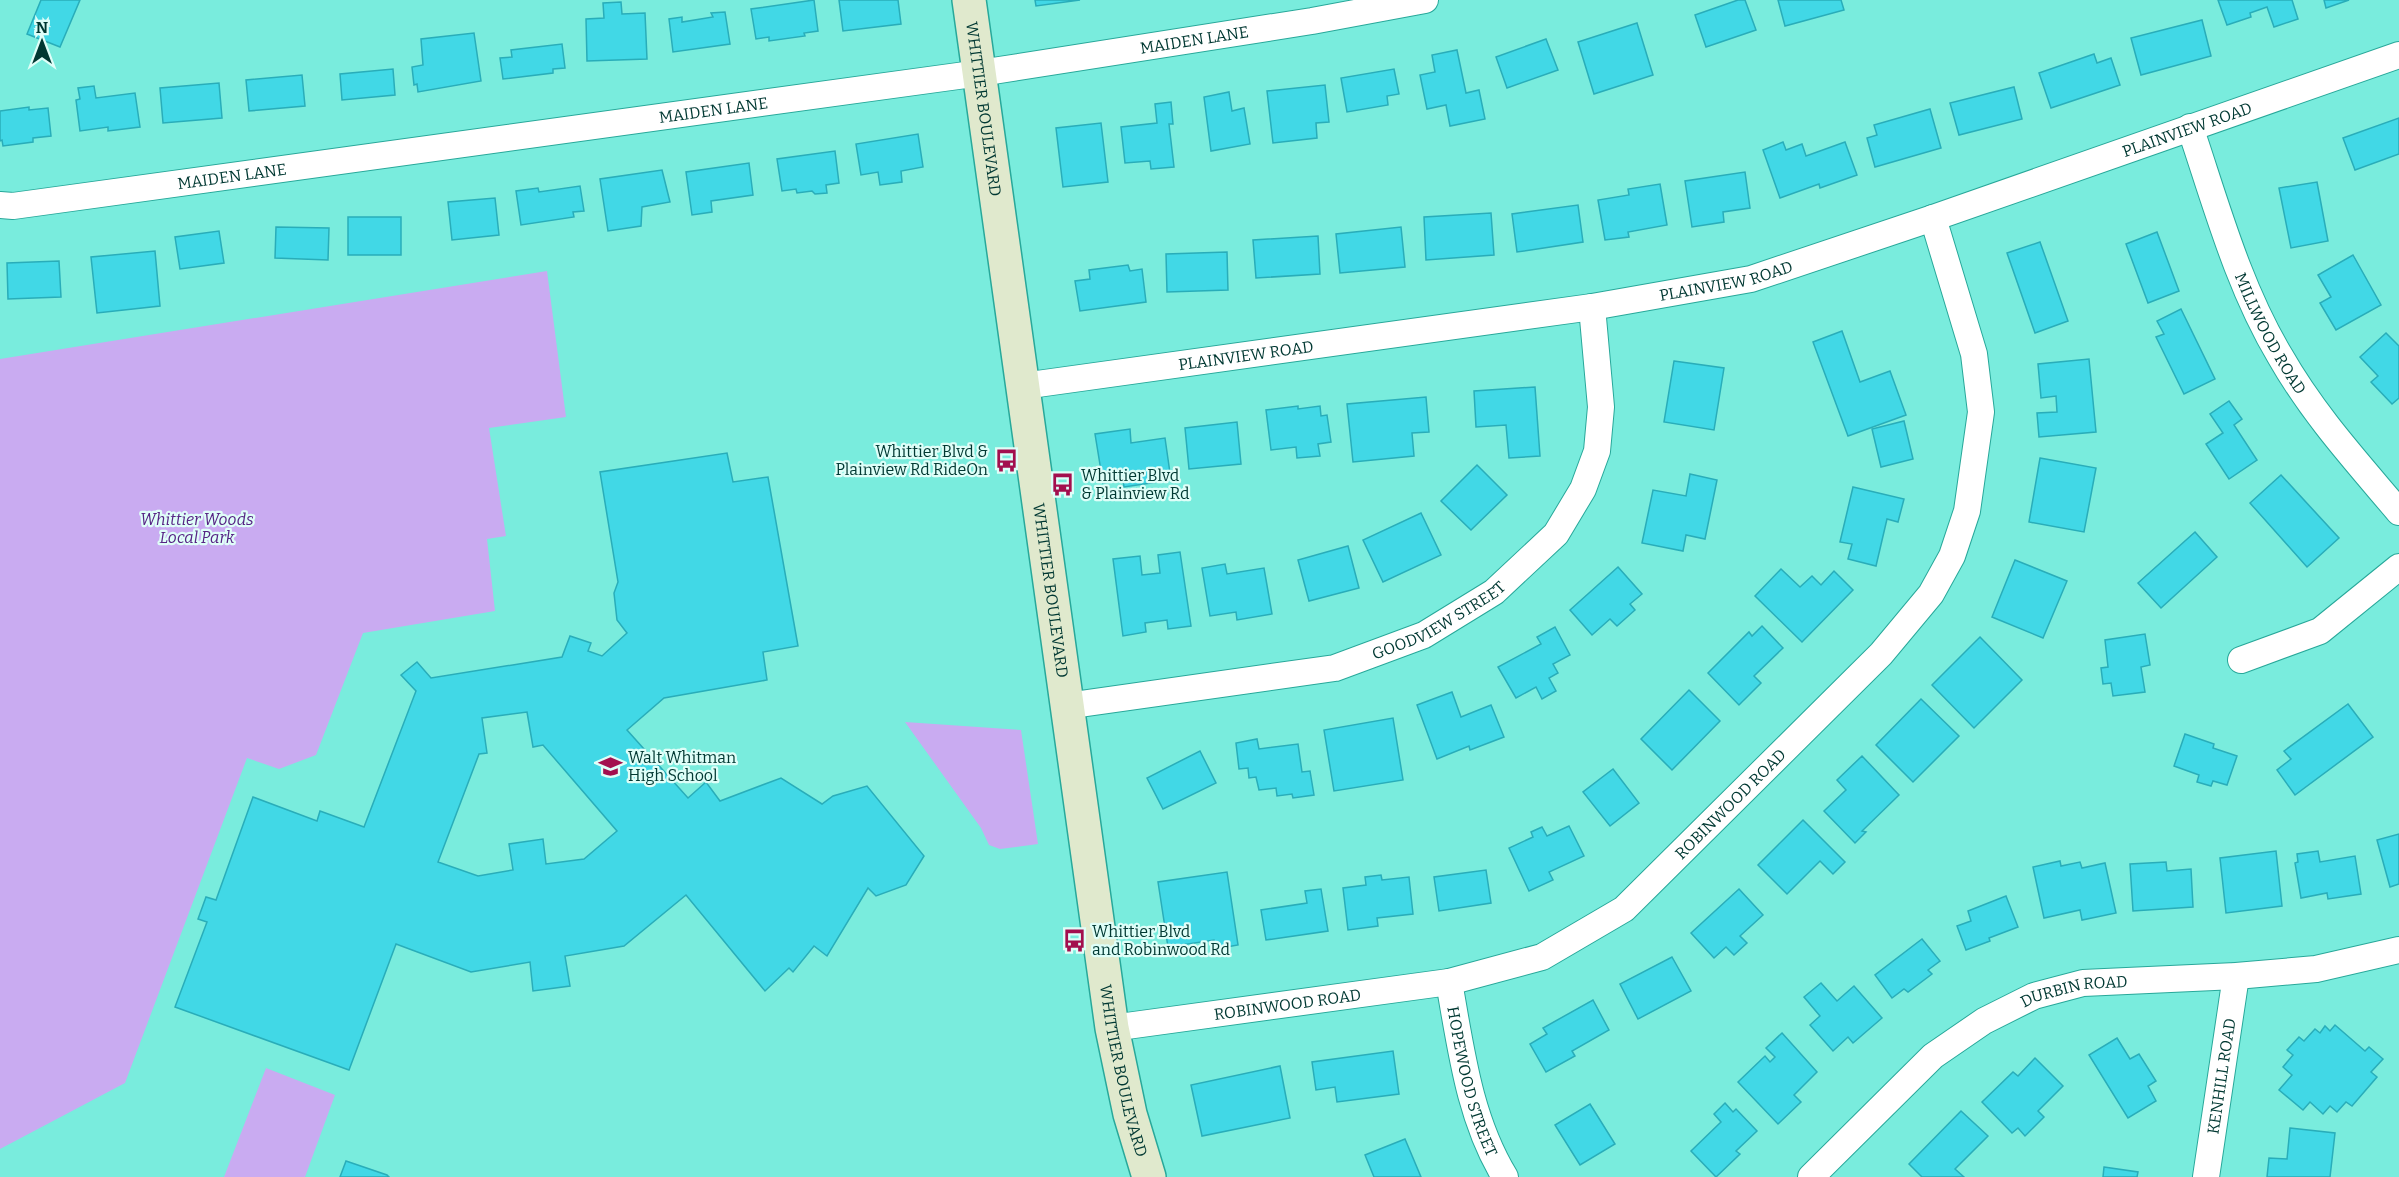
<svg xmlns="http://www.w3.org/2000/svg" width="2399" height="1177" viewBox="0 0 2399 1177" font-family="Bitter,serif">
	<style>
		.green { fill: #c9abf1 }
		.building { fill: #41d8e6; stroke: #29adb9; stroke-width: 1.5; fill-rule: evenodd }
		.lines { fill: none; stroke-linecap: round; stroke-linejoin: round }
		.street-casing { stroke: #28a89a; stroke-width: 28 }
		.secondary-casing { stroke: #28a89a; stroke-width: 36 }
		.street { stroke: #fff; stroke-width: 26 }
		.secondary { stroke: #e0e9cd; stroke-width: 33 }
		.labels { text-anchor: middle; stroke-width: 4.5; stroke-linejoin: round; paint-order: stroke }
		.street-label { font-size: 16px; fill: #003832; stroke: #dffef8 }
		.poi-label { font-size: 16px; fill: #003832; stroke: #dffef8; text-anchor: start }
		.park-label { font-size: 16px; font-style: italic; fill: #562384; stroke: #dffef8 }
	</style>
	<rect width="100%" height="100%" fill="#79ecdd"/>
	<g class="green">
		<polygon points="547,271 566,417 489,428 506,536 487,539 495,611 363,633 316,755 279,769 247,758 125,1083 0,1149 0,359"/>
		<polygon points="905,722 1021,730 1038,844 1000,849 989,845 981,828"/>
		<polygon points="266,1068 335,1095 305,1177 224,1177"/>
	</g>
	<g class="building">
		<polygon points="41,0 80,0 60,47 27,34"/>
		<polygon points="814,0 818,31 804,33 805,36 769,41 769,37 756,39 751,9"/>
		<polygon points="839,0 898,0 901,24 843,31"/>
		<polygon points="1035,0 1080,0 1036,6"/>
		<polygon points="1738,0 1745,0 1756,30 1706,47 1695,15"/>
		<polygon points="1778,0 1841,0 1844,10 1785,26"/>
		<polygon points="2218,0 2292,0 2298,19 2274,27 2267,7 2250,13 2251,17 2227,25"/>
		<polygon points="2324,0 2349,0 2326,8"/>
		<polygon points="621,2 622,14 645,13 647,59 587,61 586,19 604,18 603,3"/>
		<polygon points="725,12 730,44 673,52 669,19 682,17 682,22 713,17 711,13"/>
		<polygon points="2202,20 2211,56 2141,75 2131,38"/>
		<polygon points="1637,23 1653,75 1594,94 1578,42"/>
		<polygon points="474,33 481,81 418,92 417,84 414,85 412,67 423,65 421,39"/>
		<polygon points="1546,39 1558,70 1507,88 1496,57"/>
		<polygon points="562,44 565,68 553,69 553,73 503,79 500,58 512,57 511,50"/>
		<polygon points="1457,50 1466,93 1479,90 1485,119 1450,126 1446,105 1427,109 1420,75 1435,72 1432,55"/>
		<polygon points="2094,54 2097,63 2111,58 2120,85 2051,108 2039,73"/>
		<polygon points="393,69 395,95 342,100 340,74"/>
		<polygon points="1394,69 1399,94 1387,96 1388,105 1347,112 1341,78"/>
		<polygon points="302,75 305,106 249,111 246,80"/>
		<polygon points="219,83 222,118 163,123 160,88"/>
		<polygon points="1325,85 1329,122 1316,123 1317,138 1273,143 1267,91"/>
		<polygon points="94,86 96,98 135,93 140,127 108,131 108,127 80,131 76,100 80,99 78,88"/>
		<polygon points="2014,87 2022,119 1959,135 1950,103"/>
		<polygon points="1229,92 1232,111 1244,108 1250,144 1211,151 1204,97"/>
		<polygon points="1171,102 1173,124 1169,124 1174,167 1151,169 1150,161 1125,163 1121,127 1157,123 1155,104"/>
		<polygon points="29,107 29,110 48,108 51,136 33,138 33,142 3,146 2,140 0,141 0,111"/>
		<polygon points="1930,109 1941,148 1875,167 1867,138 1877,135 1874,125"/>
		<polygon points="2399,118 2399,154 2355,170 2343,138"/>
		<polygon points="1101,123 1108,182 1063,187 1056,128"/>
		<polygon points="918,134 923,167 901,171 902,182 880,185 878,172 861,175 856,144"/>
		<polygon points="1783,142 1786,150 1802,144 1806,156 1845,142 1857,175 1820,188 1819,184 1780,198 1763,150"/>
		<polygon points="835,151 839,183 826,185 827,193 815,194 812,191 797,193 796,189 782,191 777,159"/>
		<polygon points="749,163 753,195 711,201 712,212 692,215 686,172"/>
		<polygon points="662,170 670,202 642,207 641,226 608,231 600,179"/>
		<polygon points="1745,172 1750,208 1723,212 1724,222 1692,227 1685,181"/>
		<polygon points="2317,182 2328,241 2291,248 2279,188"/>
		<polygon points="1660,184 1667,225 1628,232 1629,237 1605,240 1598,200 1629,195 1628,189"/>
		<polygon points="580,186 584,211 573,212 574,217 521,225 516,191 538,188 539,192"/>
		<polygon points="495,198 499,235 452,240 448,202"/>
		<polygon points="1578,205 1583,242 1517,252 1512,214"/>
		<polygon points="1491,213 1494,255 1426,260 1424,217"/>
		<rect x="348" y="217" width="53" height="38"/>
		<polygon points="276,227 329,228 328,260 275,258"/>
		<polygon points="1401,227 1405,267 1340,273 1336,234"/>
		<polygon points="219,231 224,263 180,269 175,237"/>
		<polygon points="2157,232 2179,291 2148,303 2126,244"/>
		<polygon points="1318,236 1320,274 1256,278 1253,240"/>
		<polygon points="2040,242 2068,321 2035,333 2007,253"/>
		<polygon points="155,251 160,306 97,313 91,257"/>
		<polygon points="1227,252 1228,290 1167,292 1166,254"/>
		<polygon points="2353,255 2381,305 2336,330 2320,303 2331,297 2318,275"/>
		<polygon points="59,261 61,297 8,299 7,263"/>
		<polygon points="1128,265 1130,271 1142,269 1146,302 1080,311 1075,281 1090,279 1089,270"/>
		<polygon points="2181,309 2215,379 2184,394 2156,337 2164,334 2157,321"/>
		<polygon points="1842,331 1860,382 1890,371 1906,415 1848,436 1813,342"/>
		<polygon points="2386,333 2399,346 2399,398 2392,404 2371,382 2378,376 2360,357"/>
		<polygon points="2089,359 2096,432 2039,437 2037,413 2057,412 2056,396 2041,398 2038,364"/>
		<polygon points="1674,361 1724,368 1714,430 1664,422"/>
		<polygon points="1535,387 1540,456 1509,458 1506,425 1476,427 1474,391"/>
		<polygon points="1426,397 1429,432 1412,433 1414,456 1353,462 1347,404"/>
		<polygon points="2229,401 2242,419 2234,425 2257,460 2229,479 2206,444 2223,433 2210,414"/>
		<polygon points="1298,406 1298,409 1320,406 1321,416 1327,415 1331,442 1318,444 1320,456 1297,458 1296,447 1271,450 1266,410"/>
		<polygon points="1904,421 1913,459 1881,467 1872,429"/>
		<polygon points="1237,422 1241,464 1189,469 1185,428"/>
		<polygon points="1130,429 1131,443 1165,438 1171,480 1124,487 1123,480 1103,483 1095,434"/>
		<path d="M727 453 733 482 768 477 798 646 763 652 767 680 664 698 627 730 688 798 706 782 720 801 781 778 822 804 833 796 867 786 924 856 906 885 876 896 868 888 827 956 814 946 793 972 789 968 765 991 686 895 624 946 565 956 570 986 533 991 530 962 471 972 396 944 349 1070 175 1007 207 922 198 919 206 897 216 900 253 797 317 821 320 811 364 827 416 691 401 675 417 662 431 678 562 657 570 636 591 643 588 651 602 656 627 633 617 620 614 593 618 582 600 472ZM527 712 533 747 543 745 617 831 584 859 546 864 543 839 509 844 513 870 478 876 438 862 479 754 487 753 482 718Z"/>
		<polygon points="2040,458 2096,468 2084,532 2029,522"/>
		<polygon points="1477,465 1507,495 1471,530 1441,501"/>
		<polygon points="1690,474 1717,480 1705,539 1686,535 1683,551 1642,543 1653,490 1686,496"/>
		<polygon points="2281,475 2339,538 2307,567 2250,503"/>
		<polygon points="1853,487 1904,499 1898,522 1887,519 1876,566 1848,559 1852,544 1840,542"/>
		<polygon points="1421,513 1441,555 1383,582 1363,540"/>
		<polygon points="2195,532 2217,557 2161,608 2138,583"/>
		<polygon points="1348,546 1359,588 1309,601 1298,560"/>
		<polygon points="1180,552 1191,626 1168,629 1167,620 1145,623 1146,632 1123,636 1113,559 1140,556 1142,575 1160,573 1158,555"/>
		<polygon points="2015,560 2067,581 2043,638 1992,617"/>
		<polygon points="1225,564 1227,574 1264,568 1272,614 1237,620 1236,612 1210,616 1202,568"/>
		<polygon points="1618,567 1642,594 1630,604 1635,610 1617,626 1610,619 1592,635 1570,610"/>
		<polygon points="1781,569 1800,587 1812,576 1821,585 1834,571 1853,590 1802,642 1755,596"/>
		<polygon points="1762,626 1783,648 1754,676 1761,683 1739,705 1708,673 1749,632 1752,636"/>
		<polygon points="1555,627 1570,655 1553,664 1558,673 1549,678 1556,691 1542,699 1536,687 1516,698 1498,667 1541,644 1537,637"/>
		<polygon points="2145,634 2150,665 2141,667 2145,692 2113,696 2111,683 2103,684 2101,668 2108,667 2105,640"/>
		<polygon points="1980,637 2022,680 1974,728 1932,685"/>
		<polygon points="1689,690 1720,721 1672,770 1641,739"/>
		<polygon points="1452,692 1461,717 1491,705 1504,737 1470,750 1469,746 1437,759 1417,705"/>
		<polygon points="1921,699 1959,736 1913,782 1876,745"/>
		<polygon points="2348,704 2373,737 2295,795 2277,770 2291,759 2284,751"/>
		<polygon points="1393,718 1403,780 1334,791 1324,730"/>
		<polygon points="2185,734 2214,744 2213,748 2237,756 2227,785 2213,781 2211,786 2197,782 2199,775 2174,766"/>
		<polygon points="1257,739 1259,749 1298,744 1302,772 1310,771 1314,795 1293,798 1292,794 1277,796 1276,788 1259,790 1256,777 1249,778 1248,768 1239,769 1236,743"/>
		<polygon points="1200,751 1216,783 1163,809 1147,778"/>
		<polygon points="1862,756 1899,795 1862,831 1866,832 1855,843 1824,811 1846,790 1837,780"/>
		<polygon points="1613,769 1639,803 1610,826 1583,792"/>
		<polygon points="1803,820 1845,862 1833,874 1820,861 1787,894 1758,865"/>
		<polygon points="1569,826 1584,856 1549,872 1553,880 1529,891 1509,848 1533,837 1531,832 1542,827 1547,836"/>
		<polygon points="2399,834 2399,884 2390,887 2377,840"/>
		<polygon points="2276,851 2282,906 2226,913 2220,858"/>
		<polygon points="2318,851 2320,862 2355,856 2361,894 2328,899 2327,893 2301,898 2295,863 2298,862 2297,854"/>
		<polygon points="2060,861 2061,866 2080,862 2082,868 2105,863 2116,913 2082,920 2080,910 2044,918 2033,867"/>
		<polygon points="2166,862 2167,871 2191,869 2193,907 2133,911 2130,864"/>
		<polygon points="1486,870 1491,903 1439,911 1434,877"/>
		<polygon points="1227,872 1238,945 1215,949 1214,940 1168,947 1158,882"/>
		<polygon points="1381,875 1382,880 1409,877 1413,914 1377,918 1378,926 1348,930 1343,888 1366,885 1365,877"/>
		<polygon points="1321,889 1328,931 1266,940 1261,910 1307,903 1305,891"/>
		<polygon points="1739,889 1763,915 1740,936 1747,943 1734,955 1726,947 1714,958 1691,933"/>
		<polygon points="2006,896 2018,927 1989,938 1990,941 1966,950 1957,926 1971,921 1968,911"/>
		<polygon points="1922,939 1940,961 1928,970 1932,974 1908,992 1904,989 1892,998 1875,975"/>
		<polygon points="1672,957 1691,991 1638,1019 1620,984"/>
		<polygon points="1821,983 1837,1001 1854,986 1882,1018 1853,1043 1848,1037 1833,1051 1810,1025 1820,1016 1804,997"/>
		<polygon points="1593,1000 1609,1030 1572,1051 1575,1056 1546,1072 1530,1044 1547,1034 1543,1028"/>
		<polygon points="2335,1025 2365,1051 2369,1047 2383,1059 2371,1072 2377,1077 2352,1106 2346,1102 2337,1112 2330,1106 2323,1114 2310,1102 2303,1110 2279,1090 2292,1075 2283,1067 2293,1055 2287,1050 2299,1037 2304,1041 2315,1029 2320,1033 2325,1026 2330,1031"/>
		<polygon points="1782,1033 1817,1072 1794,1095 1801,1102 1778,1124 1738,1082 1765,1056 1770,1062 1775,1057 1766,1048"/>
		<polygon points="2117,1038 2130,1059 2139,1054 2156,1081 2148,1086 2156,1101 2128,1118 2089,1055"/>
		<polygon points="1393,1051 1399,1094 1337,1102 1335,1087 1316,1090 1312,1062"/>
		<polygon points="2035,1058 2063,1086 2038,1111 2044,1117 2025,1136 2018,1128 2012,1133 1982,1102 2013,1072 2018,1076"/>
		<polygon points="1280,1066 1290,1118 1202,1136 1191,1085"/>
		<polygon points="1725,1103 1733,1112 1736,1109 1757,1131 1736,1151 1740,1154 1716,1177 1691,1151 1721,1122 1714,1114"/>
		<polygon points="1590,1104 1615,1144 1580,1165 1555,1125"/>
		<polygon points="1961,1111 1988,1136 1955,1169 1964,1177 1922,1177 1909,1164"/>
		<polygon points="2290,1128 2335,1133 2330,1177 2267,1177 2269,1158 2287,1159"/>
		<polygon points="1405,1139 1421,1177 1374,1177 1365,1155"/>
		<polygon points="346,1161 387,1175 389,1177 340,1177"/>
		<polygon points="2104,1167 2138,1172 2137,1177 2103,1177"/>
	</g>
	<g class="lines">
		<defs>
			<g id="street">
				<path id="s1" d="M2190 127C2216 204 2238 286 2280 356 2313 414 2356 461 2399 512"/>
				<path id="s2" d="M0 205 13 206 980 73 1312 21 1425 0"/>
				<path id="s3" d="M1023 386 1592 307 1751 279 1933 218 2399 55"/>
				<polyline points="2241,660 2320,631 2399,567"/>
				<path id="s4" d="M1066 706 1335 668 1424 635 1494 592 1556 534 1583 489 1597 451 1601 407 1592 307"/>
				<path id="s5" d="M1449 982C1461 1049 1469 1118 1505 1177"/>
				<path id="s6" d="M1112 1028 1449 982 1542 957 1624 909 1881 654 1931 594 1952 556 1967 511 1981 412 1974 354 1933 218"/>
				<path id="s7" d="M1811 1177 1933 1056 1984 1021 2034 996 2083 983 2236 976 2316 969 2399 950"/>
				<path id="s8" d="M2206 1177 2236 976"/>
			</g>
			<g id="secondary">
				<path id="s9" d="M969 0 1112 1028 1130 1114 1149 1177"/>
			</g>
		</defs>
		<use href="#street" class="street-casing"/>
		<use href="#secondary" class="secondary-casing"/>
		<use href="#street" class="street"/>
		<use href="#secondary" class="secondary"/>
	</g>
	<defs>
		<symbol id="bus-bare" viewBox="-9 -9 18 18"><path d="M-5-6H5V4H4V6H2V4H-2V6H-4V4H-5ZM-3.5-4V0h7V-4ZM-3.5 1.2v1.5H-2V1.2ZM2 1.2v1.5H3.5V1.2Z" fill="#a30f4e" stroke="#dffef8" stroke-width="2.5" paint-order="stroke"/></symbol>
		<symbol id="school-bare" viewBox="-9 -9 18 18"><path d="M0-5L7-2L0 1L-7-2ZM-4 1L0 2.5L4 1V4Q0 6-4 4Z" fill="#a30f4e" stroke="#dffef8" stroke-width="2.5" paint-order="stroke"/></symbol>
	</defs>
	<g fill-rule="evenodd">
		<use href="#bus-bare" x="990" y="444" width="33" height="33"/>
		<use href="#bus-bare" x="1046" y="468" width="33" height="33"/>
		<use href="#school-bare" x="594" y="750" width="33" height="33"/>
		<use href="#bus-bare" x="1058" y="924" width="33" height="33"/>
	</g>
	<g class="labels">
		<g class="street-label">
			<text dy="6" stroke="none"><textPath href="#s2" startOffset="1206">MAIDEN LANE</textPath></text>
			<text dy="6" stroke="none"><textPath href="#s9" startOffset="110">WHITTIER BOULEVARD</textPath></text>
			<text dy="6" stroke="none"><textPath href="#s2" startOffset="720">MAIDEN LANE</textPath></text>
			<text dy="6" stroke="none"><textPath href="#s3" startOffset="1197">PLAINVIEW ROAD</textPath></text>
			<text dy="6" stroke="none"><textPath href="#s2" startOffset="234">MAIDEN LANE</textPath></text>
			<text dy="6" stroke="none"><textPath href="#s3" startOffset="711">PLAINVIEW ROAD</textPath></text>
			<text dy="6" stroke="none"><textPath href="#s1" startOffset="222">MILLWOOD ROAD</textPath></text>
			<text dy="6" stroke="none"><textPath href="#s3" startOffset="225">PLAINVIEW ROAD</textPath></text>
			<text dy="6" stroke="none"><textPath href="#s9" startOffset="596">WHITTIER BOULEVARD</textPath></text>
			<text dy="6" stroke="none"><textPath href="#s4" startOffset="386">GOODVIEW STREET</textPath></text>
			<text dy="6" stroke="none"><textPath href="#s6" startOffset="681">ROBINWOOD ROAD</textPath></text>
			<text dy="6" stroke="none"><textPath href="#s7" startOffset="330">DURBIN ROAD</textPath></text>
			<text dy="6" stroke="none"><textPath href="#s6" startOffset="177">ROBINWOOD ROAD</textPath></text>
			<text dy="6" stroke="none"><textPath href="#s9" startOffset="1082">WHITTIER BOULEVARD</textPath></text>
			<text dy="6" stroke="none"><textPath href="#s8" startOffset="102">KENHILL ROAD</textPath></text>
			<text dy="6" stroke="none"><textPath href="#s5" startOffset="102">HOPEWOOD STREET</textPath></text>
		</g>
		<g class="poi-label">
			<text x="988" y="457" text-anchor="end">Whittier Blvd &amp;<tspan x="988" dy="18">Plainview Rd RideOn</tspan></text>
			<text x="1081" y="481">Whittier Blvd<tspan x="1081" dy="18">&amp; Plainview Rd</tspan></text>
			<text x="628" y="763">Walt Whitman<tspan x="628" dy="18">High School</tspan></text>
			<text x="1092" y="937">Whittier Blvd<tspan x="1092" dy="18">and Robinwood Rd</tspan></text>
		</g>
		<g class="park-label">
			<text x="197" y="525">Whittier Woods<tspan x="197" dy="18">Local Park</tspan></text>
		</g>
	</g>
	<g transform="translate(42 42)" stroke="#dffef8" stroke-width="4.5" paint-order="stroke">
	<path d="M0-4.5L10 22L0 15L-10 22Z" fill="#003832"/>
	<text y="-9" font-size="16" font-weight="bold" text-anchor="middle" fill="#003832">N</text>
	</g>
</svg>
